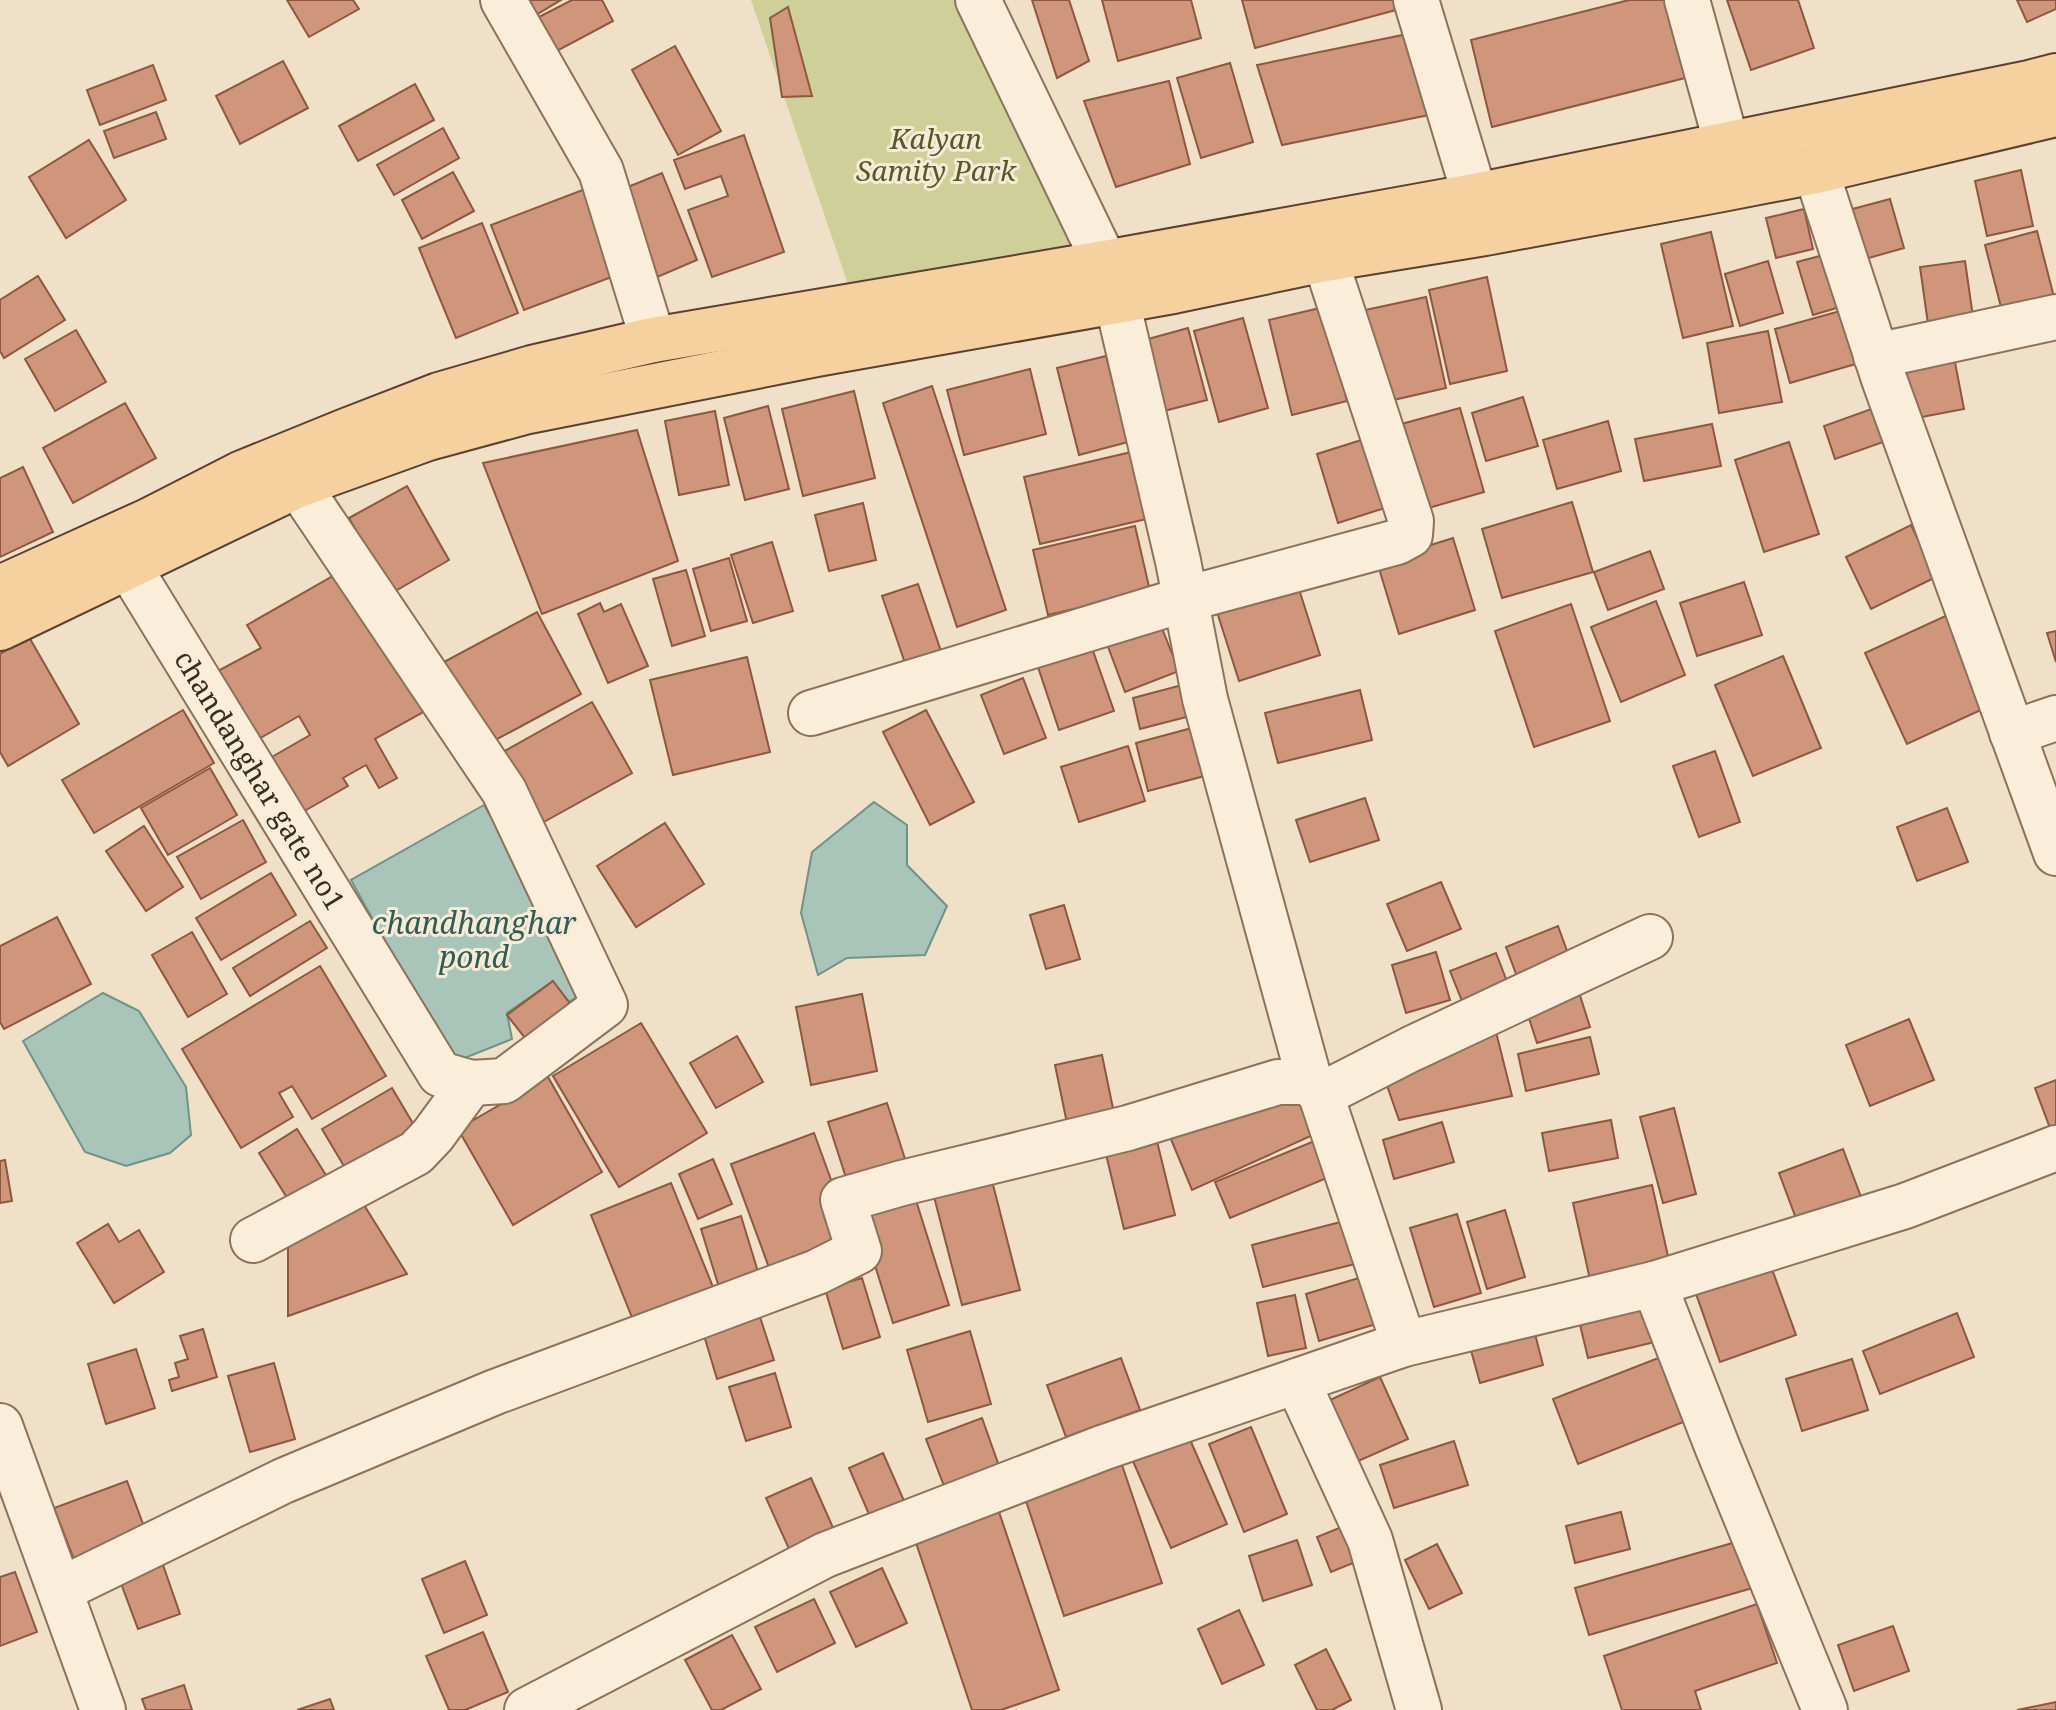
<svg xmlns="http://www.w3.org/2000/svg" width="2056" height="1710" viewBox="0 0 2056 1710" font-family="'Noto Serif',serif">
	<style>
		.green { fill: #cfcf9a }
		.water { fill: #a9c4b9; stroke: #6f9386; stroke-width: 2 }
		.building { fill: #d0967c; stroke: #8d5740; stroke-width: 2 }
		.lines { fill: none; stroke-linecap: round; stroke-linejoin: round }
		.minor-casing { stroke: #8d715b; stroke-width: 48 }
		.primary-casing { stroke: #5b3f30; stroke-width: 48 }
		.minor { stroke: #faeedb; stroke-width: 44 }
		.primary { stroke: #f4d19f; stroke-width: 44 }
		.labels { text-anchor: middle; stroke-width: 6; stroke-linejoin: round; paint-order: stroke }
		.park-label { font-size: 28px; font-style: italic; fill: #525a25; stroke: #f7ebd7 }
		.street-label { font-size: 28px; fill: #3d2b20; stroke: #f7ebd7 }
		.water-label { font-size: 30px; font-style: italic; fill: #2f5d55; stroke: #f7ebd7 }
	</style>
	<rect width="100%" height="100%" fill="#f0e0c7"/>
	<polygon class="green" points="751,0 996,0 1130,260 850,290"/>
	<g class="water">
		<polygon points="874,802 907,825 907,865 947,906 925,955 847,958 818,975 801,913 812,852"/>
		<polygon points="484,805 591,988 569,1002 552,982 507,1013 512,1039 452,1063 351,880"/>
		<polygon points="103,993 139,1011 186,1087 191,1135 170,1153 126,1166 85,1152 23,1041"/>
	</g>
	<g class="building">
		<polygon points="287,0 353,0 359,9 309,37"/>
		<polygon points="518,0 561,0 529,19"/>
		<polygon points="572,0 602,0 613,21 555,52 537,18"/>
		<polygon points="1032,0 1069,0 1089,61 1057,78"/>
		<polygon points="1102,0 1191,0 1201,38 1118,61"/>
		<polygon points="1242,0 1405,0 1407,7 1255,48"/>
		<polygon points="1629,0 1674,0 1693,76 1492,127 1471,40"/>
		<polygon points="1727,0 1798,0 1814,48 1751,70"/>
		<polygon points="2017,0 2056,0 2056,9 2027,22"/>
		<polygon points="788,7 812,96 782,97 770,18"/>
		<polygon points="1422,31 1439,113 1282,145 1257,65"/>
		<polygon points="675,46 721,131 678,155 632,70"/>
		<polygon points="283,61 308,108 240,144 216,96"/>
		<polygon points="1230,63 1253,142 1201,158 1177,78"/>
		<polygon points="153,65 166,100 100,125 87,90"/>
		<polygon points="1169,81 1190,164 1116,187 1084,101"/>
		<polygon points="415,84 434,120 358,161 339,126"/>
		<polygon points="156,112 166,139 114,158 104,131"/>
		<polygon points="443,128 459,158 394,195 377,165"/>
		<polygon points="744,135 784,252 712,277 688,210 728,196 721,176 685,189 674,160"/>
		<polygon points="89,140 126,200 66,238 29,177"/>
		<polygon points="2021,170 2033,226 1987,236 1975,181"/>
		<polygon points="453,172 474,211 422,239 402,200"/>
		<polygon points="662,173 697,260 648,281 613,193"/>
		<polygon points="593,186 625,272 524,310 491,225"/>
		<polygon points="1890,199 1904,248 1858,261 1845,211"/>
		<polygon points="1804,209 1813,249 1776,258 1766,218"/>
		<polygon points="482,223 518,313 456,338 419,248"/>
		<polygon points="2037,231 2054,297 2002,311 1985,245"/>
		<polygon points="1711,232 1733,326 1683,338 1661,244"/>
		<polygon points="1835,252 1850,304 1813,315 1797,262"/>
		<polygon points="1768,261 1783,313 1740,326 1725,274"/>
		<polygon points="1965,261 1974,324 1929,331 1920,267"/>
		<polygon points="38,276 65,320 4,358 0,351 0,300"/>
		<polygon points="1487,277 1507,371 1450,384 1429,290"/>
		<polygon points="1426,297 1446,388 1376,404 1356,312"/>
		<polygon points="1324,307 1347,401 1292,415 1269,320"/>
		<polygon points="1851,308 1866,361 1790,383 1775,329"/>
		<polygon points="1243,318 1268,408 1219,422 1194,331"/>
		<polygon points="1188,328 1207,400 1160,412 1141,341"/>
		<polygon points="76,330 106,382 55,411 25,359"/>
		<polygon points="1768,331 1782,402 1719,413 1707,343"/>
		<polygon points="1953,352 1964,409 1911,419 1901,362"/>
		<polygon points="1106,356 1128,442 1079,455 1057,368"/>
		<polygon points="1030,369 1046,434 964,455 947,390"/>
		<polygon points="932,386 1006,610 957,627 883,403"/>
		<polygon points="854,391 875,478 803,496 782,409"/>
		<polygon points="1523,397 1538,446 1486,461 1472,413"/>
		<polygon points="125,403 156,458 73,503 43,448"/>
		<polygon points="768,406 789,489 745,500 724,418"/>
		<polygon points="1877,407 1889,440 1835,459 1824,426"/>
		<polygon points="1460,408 1484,492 1418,511 1394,426"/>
		<polygon points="715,411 729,485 679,495 665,421"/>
		<polygon points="1608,421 1621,471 1557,489 1543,440"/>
		<polygon points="1712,424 1721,466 1644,481 1635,439"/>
		<polygon points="637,430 678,561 542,614 483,463"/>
		<polygon points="1374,436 1394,505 1338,523 1317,454"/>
		<polygon points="1789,442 1819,534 1764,552 1735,460"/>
		<polygon points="1140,450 1155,517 1040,544 1024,477"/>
		<polygon points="23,467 53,532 0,557 0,478"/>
		<polygon points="407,486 449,560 392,593 349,518"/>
		<polygon points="1572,502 1593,572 1502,598 1482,529"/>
		<polygon points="863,503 876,560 829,571 815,515"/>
		<polygon points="1911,525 1936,577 1871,609 1846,557"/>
		<polygon points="1135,526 1150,591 1048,615 1033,550"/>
		<polygon points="1453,538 1475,610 1399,634 1377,562"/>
		<polygon points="772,542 793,611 753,623 731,555"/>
		<polygon points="1650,551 1664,589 1608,610 1594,572"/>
		<polygon points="729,558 747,621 711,631 693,569"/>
		<polygon points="345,569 425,711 375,739 397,778 379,788 366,765 343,778 348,786 301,813 270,758 310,735 299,716 257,740 218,671 261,648 247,625"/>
		<polygon points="686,570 705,636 672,646 653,579"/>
		<polygon points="1744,582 1762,635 1697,656 1680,603"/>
		<polygon points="918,584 942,654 906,666 882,596"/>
		<polygon points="1298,586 1320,655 1239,681 1217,612"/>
		<polygon points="1656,601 1685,675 1621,702 1591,627"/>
		<polygon points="600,603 604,612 621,604 648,666 608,683 578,614"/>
		<polygon points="1571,604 1610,721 1534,747 1495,631"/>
		<polygon points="537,612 581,694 488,744 444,662"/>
		<polygon points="1954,612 1996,703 1907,744 1865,653"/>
		<polygon points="1157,616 1179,671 1125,692 1104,636"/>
		<polygon points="2056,631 2056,662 2047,633"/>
		<polygon points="29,637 79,724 8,766 0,752 0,654"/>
		<polygon points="1092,648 1114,711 1059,730 1038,667"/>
		<polygon points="1783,656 1821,748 1753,776 1715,685"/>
		<polygon points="747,657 770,752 673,775 650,680"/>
		<polygon points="1023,678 1046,738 1004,754 981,695"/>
		<polygon points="1186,684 1194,715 1140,729 1133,698"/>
		<polygon points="1360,690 1372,740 1278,763 1265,713"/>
		<polygon points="592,702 632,773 542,823 503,752"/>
		<polygon points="183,710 214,763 94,833 62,780"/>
		<polygon points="926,710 974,802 930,825 883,732"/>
		<polygon points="1203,725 1216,773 1148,791 1136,743"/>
		<polygon points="1128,746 1145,801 1079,822 1061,767"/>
		<polygon points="1715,751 1740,822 1699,837 1673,766"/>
		<polygon points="210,768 237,815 168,855 141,808"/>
		<polygon points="1365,798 1379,840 1310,862 1296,820"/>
		<polygon points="1947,808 1968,862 1917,881 1897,827"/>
		<polygon points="243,820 266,862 201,899 177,857"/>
		<polygon points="665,823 704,884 636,927 597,866"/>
		<polygon points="144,826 183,887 146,911 106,851"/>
		<polygon points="271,873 296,915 221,960 196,918"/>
		<polygon points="1441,882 1461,929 1407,951 1387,904"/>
		<polygon points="1064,905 1080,959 1046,969 1030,915"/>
		<polygon points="57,917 91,984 4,1029 0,1022 0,946"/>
		<polygon points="310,921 327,948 250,996 233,968"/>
		<polygon points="1558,926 1574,970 1522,990 1506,947"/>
		<polygon points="192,932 227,994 188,1017 152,955"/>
		<polygon points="1436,952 1450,1000 1406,1013 1392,965"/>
		<polygon points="1496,953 1513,997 1468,1016 1450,971"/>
		<polygon points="320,966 386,1076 312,1119 292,1086 279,1093 293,1117 241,1148 182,1049"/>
		<polygon points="553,981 581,1018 536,1052 507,1015"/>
		<polygon points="1577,986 1590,1027 1537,1043 1524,1003"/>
		<polygon points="862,994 877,1071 811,1085 796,1007"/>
		<polygon points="1909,1019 1934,1080 1870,1106 1846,1045"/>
		<polygon points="641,1023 707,1133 619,1187 553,1076"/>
		<polygon points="1494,1024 1512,1096 1399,1120 1382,1071"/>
		<polygon points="737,1036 763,1082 716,1108 690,1063"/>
		<polygon points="1590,1037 1599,1074 1526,1091 1518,1054"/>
		<polygon points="1102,1055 1116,1123 1069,1133 1055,1065"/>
		<polygon points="548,1077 602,1172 513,1225 458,1129"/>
		<polygon points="2056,1080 2056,1135 2053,1136 2035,1088"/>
		<polygon points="392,1088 418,1132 348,1173 322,1129"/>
		<polygon points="1300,1090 1315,1134 1192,1190 1168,1132"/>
		<polygon points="887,1103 908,1168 849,1187 828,1122"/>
		<polygon points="1674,1108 1696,1194 1663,1203 1640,1117"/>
		<polygon points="1611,1120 1618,1158 1549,1171 1542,1133"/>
		<polygon points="1442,1122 1454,1162 1394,1179 1383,1140"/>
		<polygon points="297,1129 329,1180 291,1204 259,1153"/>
		<polygon points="1154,1129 1175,1215 1124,1229 1103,1142"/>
		<polygon points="814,1133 854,1243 771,1273 731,1164"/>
		<polygon points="1324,1137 1339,1173 1230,1218 1215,1182"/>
		<polygon points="1843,1149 1864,1205 1800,1229 1779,1173"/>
		<polygon points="713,1159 732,1204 698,1219 679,1174"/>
		<polygon points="5,1160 12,1201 0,1203 0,1161"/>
		<polygon points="990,1173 1020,1290 962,1305 932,1189"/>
		<polygon points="671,1183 715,1292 635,1325 591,1215"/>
		<polygon points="1652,1185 1670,1265 1591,1284 1573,1203"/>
		<polygon points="913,1191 949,1305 893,1323 857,1208"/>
		<polygon points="364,1205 407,1274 288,1316 288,1242"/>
		<polygon points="1505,1210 1525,1277 1487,1289 1467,1222"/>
		<polygon points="1457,1214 1481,1293 1434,1307 1410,1228"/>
		<polygon points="741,1216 762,1285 722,1297 701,1229"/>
		<polygon points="1352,1219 1363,1262 1263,1287 1252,1245"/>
		<polygon points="108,1224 119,1242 139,1230 164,1272 114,1303 77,1243"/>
		<polygon points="1769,1261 1796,1335 1720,1362 1694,1288"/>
		<polygon points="1362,1277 1376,1324 1319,1341 1306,1294"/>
		<polygon points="862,1278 880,1337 843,1349 825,1289"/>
		<polygon points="1295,1295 1306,1348 1268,1356 1257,1303"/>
		<polygon points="1648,1295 1659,1341 1588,1358 1577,1312"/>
		<polygon points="1957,1313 1974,1357 1880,1394 1863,1351"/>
		<polygon points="759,1314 774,1360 717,1379 703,1332"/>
		<polygon points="203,1329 217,1377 172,1391 169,1380 179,1377 175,1363 188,1359 180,1336"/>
		<polygon points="1534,1330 1543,1365 1480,1383 1470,1347"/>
		<polygon points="970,1331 991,1404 928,1422 907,1350"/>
		<polygon points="136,1349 155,1408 106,1424 88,1364"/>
		<polygon points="1671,1353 1696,1417 1578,1464 1553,1399"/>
		<polygon points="1121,1358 1140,1410 1066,1437 1047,1385"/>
		<polygon points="1852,1359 1868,1410 1802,1431 1786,1379"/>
		<polygon points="274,1363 295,1439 250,1452 228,1376"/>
		<polygon points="775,1373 791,1427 746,1441 729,1387"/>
		<polygon points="1380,1377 1408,1439 1347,1466 1319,1405"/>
		<polygon points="982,1418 999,1466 944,1486 926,1439"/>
		<polygon points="1251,1427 1287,1514 1244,1532 1209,1444"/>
		<polygon points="1188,1435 1227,1524 1171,1548 1132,1459"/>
		<polygon points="1454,1441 1468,1485 1394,1508 1380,1465"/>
		<polygon points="883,1453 905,1503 871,1519 849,1468"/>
		<polygon points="1122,1465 1162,1583 1064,1616 1025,1498"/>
		<polygon points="811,1478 834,1530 790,1551 766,1498"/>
		<polygon points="127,1481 149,1540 77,1567 54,1508"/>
		<polygon points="996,1503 1059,1690 1001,1710 972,1710 912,1531"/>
		<polygon points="1621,1512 1630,1549 1575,1563 1566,1526"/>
		<polygon points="1354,1522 1368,1557 1331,1572 1317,1537"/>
		<polygon points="1297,1540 1312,1585 1263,1601 1249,1556"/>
		<polygon points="1743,1540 1756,1587 1589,1635 1575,1588"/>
		<polygon points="1437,1544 1462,1593 1429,1609 1405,1560"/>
		<polygon points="465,1561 487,1615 444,1633 422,1579"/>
		<polygon points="162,1562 180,1614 138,1629 119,1578"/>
		<polygon points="882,1568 907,1623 856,1647 830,1592"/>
		<polygon points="15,1572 37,1632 0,1646 0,1577"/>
		<polygon points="814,1599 835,1643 777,1672 755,1627"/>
		<polygon points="1757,1604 1777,1663 1695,1691 1701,1710 1622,1710 1604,1656"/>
		<polygon points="1239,1610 1264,1665 1222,1684 1198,1629"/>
		<polygon points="1893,1626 1909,1671 1854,1691 1838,1645"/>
		<polygon points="483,1632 508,1692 465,1710 449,1710 426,1656"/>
		<polygon points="732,1635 761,1689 721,1710 712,1710 685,1660"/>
		<polygon points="1326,1649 1351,1700 1332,1710 1317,1710 1295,1665"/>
		<polygon points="184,1685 192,1710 146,1710 142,1699"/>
		<polygon points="330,1699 334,1710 297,1710"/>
		<polygon points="2056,1702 2056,1710 2017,1710"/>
	</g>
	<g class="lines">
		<defs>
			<g id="minor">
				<polyline points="503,0 601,171 653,340"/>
				<polyline points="978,0 1105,263 1117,301 1178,561 1205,699 1310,1082"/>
				<polyline points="1416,0 1475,196"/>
				<polyline points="1687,0 1727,145"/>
				<polyline points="1816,171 1884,379 2056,853"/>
				<polyline points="1876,356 2056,317"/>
				<path id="s1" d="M129 567 440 1074 471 1083 504 1081 605 1005 504 791 298 485"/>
				<polyline points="811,713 1186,599 1397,542 1410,535 1411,521 1325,259"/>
				<polyline points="2012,733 2056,718"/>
				<polyline points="1321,1095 1411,1049 1650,937"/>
				<polyline points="253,1240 416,1153 433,1135 471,1083"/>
				<polyline points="1654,1284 1717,1446 1825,1710"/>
				<polyline points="1297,1381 1370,1540 1419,1710"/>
				<polyline points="0,1426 103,1710"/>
				<polyline points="60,1590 283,1481 495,1392 817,1272 859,1251 843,1200 902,1183 1128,1128 1278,1082 1310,1082 1321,1095 1404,1344"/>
				<polyline points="527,1710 825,1555 1102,1448 1404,1344 1654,1284 1905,1206 2056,1148"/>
			</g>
			<g id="primary">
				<polyline points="0,588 148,521 240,474 346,431 439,395 532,368 653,340 1105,263 1475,196 2029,83 2056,76"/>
				<polyline points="0,628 298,485 428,438 524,412 817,354 1173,291 1325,259 1485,233 1717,190 1816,171 2056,114"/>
			</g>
		</defs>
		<use href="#minor" class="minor-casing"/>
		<use href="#primary" class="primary-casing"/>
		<use href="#minor" class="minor"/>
		<use href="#primary" class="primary"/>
	</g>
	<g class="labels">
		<g class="park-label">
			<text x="936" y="149">Kalyan<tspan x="936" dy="32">Samity Park</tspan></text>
		</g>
		<g class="street-label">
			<text dy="10" stroke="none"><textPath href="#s1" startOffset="250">chandanghar gate no1</textPath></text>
		</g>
		<g class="water-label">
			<text x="474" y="934">chandhanghar<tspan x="474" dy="34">pond</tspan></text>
		</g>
	</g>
</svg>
